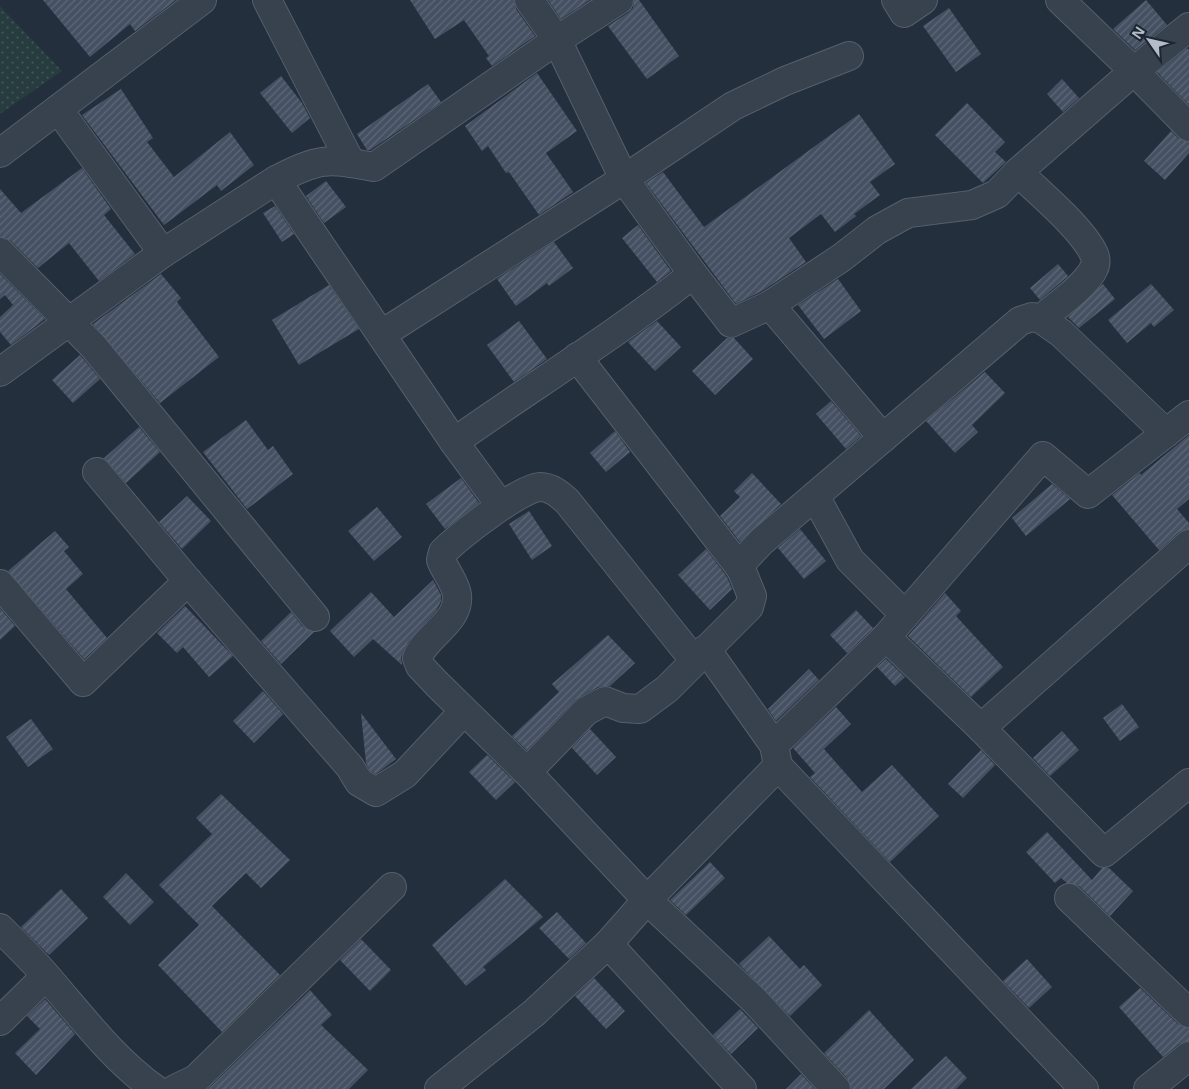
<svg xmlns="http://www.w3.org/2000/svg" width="1189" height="1089" viewBox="0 0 1189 1089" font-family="'Open Sans',sans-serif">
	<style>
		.park { fill: url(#park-dots) }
		.building { fill: url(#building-hatch) }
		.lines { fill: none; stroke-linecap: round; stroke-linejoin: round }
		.minor-casing { stroke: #565f6c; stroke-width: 30 }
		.minor { stroke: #38414e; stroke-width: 28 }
	</style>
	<defs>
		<pattern id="park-dots" width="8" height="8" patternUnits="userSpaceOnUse" patternTransform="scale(1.25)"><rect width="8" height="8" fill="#263c3f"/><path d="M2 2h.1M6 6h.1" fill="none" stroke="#435659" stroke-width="1.8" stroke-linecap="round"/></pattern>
		<pattern id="building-hatch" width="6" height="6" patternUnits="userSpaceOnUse" patternTransform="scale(1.25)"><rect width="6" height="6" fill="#455162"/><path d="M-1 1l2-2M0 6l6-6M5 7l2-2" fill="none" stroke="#5d6877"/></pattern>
	</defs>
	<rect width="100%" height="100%" fill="#242f3e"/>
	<polygon class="park" points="0,6 62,71 0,114"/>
	<g class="building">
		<polygon points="43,0 176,0 135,31 130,24 90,57"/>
		<polygon points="410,0 514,0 516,9 535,36 492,66 486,58 489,56 464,20 435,39"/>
		<polygon points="548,0 590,0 561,19"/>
		<polygon points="634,0 639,0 679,56 647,79 608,26 628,13 633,8"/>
		<polygon points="1146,0 1167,25 1135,50 1113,29"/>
		<polygon points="949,8 981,54 956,72 923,26"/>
		<polygon points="1187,48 1189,50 1189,105 1157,72"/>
		<polygon points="537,73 577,131 546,153 573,192 539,215 509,172 506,173 488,146 482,151 465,126"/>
		<polygon points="281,76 302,103 310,118 292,133 260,93"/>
		<polygon points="1062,79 1079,98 1063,112 1047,94"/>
		<polygon points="428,84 441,102 370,150 367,150 357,134"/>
		<polygon points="121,89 153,138 147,142 174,177 230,132 254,165 221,191 217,185 164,225 82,115"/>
		<polygon points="967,103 1005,142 995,152 1006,162 983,183 935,135"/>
		<polygon points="859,114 895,164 870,182 880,195 854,214 856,216 835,232 821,214 789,238 806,262 762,291 736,304 646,183 663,172 704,227"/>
		<polygon points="1171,131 1178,138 1189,142 1189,153 1165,180 1144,161"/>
		<polygon points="82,168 111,209 104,215 135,254 99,281 69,243 38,268 11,241 0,237 0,189 21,213"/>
		<polygon points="326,181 346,207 324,223 306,196"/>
		<polygon points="275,206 294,234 282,242 263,213"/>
		<polygon points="638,225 671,271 657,282 622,238"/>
		<polygon points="554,242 573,268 549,286 547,283 516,306 497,279"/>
		<polygon points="1058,264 1068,276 1040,300 1030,288"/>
		<polygon points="0,274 45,319 11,345 0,332 0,317 13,305 5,295 0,299"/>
		<polygon points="161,274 181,298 177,302 219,357 160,403 93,324"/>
		<polygon points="838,279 861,311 824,339 798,305"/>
		<polygon points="1103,284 1115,299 1079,328 1068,317"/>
		<polygon points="1151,284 1174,310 1154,327 1151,323 1127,343 1108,320"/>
		<polygon points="329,285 359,329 299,365 272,320"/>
		<polygon points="519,321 547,359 514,382 487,345"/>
		<polygon points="657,321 681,347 655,371 628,342"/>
		<polygon points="727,338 734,338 753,359 715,395 692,371"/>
		<polygon points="80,355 100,379 73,403 52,380"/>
		<polygon points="985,372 1005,393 972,425 978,432 955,453 926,421"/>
		<polygon points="831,401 861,436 846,449 816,414"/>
		<polygon points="246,420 268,450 273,446 293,474 247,509 203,452"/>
		<polygon points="139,427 160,452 126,483 104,458"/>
		<polygon points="615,431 630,452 606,472 590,453"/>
		<polygon points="1189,435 1189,499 1177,509 1189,523 1189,529 1179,532 1159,550 1112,495 1140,473 1141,475"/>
		<polygon points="752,473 781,504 740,542 720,516 740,497 734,491"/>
		<polygon points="461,478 479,503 445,529 426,504"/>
		<polygon points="1052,484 1070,499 1026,536 1012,518"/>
		<polygon points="187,496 211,521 182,549 159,522"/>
		<polygon points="377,507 402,537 374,561 348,531"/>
		<polygon points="529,511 552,546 532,560 509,524"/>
		<polygon points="800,529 826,561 804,579 778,548"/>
		<polygon points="55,531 69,547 64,551 83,574 66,589 107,638 84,659 8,571"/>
		<polygon points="706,549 727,577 732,589 710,610 678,575"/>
		<polygon points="433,580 441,595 441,601 436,611 408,642 401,657 402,665 373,639 354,657 330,631 371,592 394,617"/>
		<polygon points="945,593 961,611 956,616 1003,667 971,697 908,636"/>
		<polygon points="185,606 233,656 209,677 183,647 177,653 157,633"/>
		<polygon points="0,608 15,626 0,640"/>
		<polygon points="856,610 873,628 847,653 830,635"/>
		<polygon points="291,612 303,627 314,632 281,664 261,641"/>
		<polygon points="608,635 635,663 610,686 598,687 575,700 527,750 512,736 559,692 552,684"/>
		<polygon points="886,659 905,677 895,686 877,667"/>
		<polygon points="809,669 819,680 776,721 768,709"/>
		<polygon points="263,691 283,714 254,743 233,721"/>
		<polygon points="1122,704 1139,727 1120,741 1103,718"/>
		<polygon points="836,707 851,724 824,749 862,792 892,765 939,816 890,862 810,777 815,773 793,748"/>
		<polygon points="361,713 396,759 376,774 370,771 366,763"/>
		<polygon points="31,719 53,749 28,767 6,737"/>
		<polygon points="590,729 616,757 597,775 572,748"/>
		<polygon points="1062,731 1079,750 1050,776 1033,758"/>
		<polygon points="981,750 995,765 963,798 948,784"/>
		<polygon points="487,755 515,782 496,800 469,772"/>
		<polygon points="221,794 290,860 261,888 246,873 212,906 280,975 222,1032 158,965 199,925 159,885 212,834 196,818"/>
		<polygon points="1047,832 1092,880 1102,868 1109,868 1133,891 1110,916 1079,886 1067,883 1061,878 1055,883 1026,852"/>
		<polygon points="710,862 725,878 686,915 670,900"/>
		<polygon points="126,873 154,902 130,925 103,897"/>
		<polygon points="505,879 543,917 483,967 486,970 466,986 432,945"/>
		<polygon points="61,889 88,918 49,955 21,927"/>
		<polygon points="557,912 586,943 569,959 539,928"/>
		<polygon points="769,936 800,969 804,965 822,985 790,1016 739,964"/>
		<polygon points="361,939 391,970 370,991 340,960"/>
		<polygon points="1027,959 1052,987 1029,1008 1003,981"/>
		<polygon points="594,978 625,1011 606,1029 575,996"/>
		<polygon points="1140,988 1178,1024 1189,1028 1189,1041 1179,1044 1163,1057 1119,1007"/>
		<polygon points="310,990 332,1015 321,1025 368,1070 349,1089 208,1089"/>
		<polygon points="45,999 75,1034 36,1075 15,1053 40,1029 27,1016"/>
		<polygon points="740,1009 758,1028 731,1054 713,1035"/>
		<polygon points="869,1010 914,1060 884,1089 851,1089 847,1078 824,1053"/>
		<polygon points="946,1056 967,1078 956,1089 911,1089"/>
		<polygon points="801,1074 815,1089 786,1089"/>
	</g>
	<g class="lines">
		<defs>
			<g id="minor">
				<polyline points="267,0 351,163"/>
				<polyline points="529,0 557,40 619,0"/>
				<polyline points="896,0 904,13 923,0"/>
				<polyline points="1060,0 1134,71 1189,27"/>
				<path d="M58 109 163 253 276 180 454 442C533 386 616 335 693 274L731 323 770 305 841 258 877 230 908 213 972 205 997 194 1018 172 1134 71 1189 127"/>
				<polyline points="0,153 202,0"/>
				<path d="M1018 172C1039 193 1082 228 1094 254 1096 258 1096 264 1094 268 1086 286 1056 306 1041 319"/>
				<path d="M276 180C319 158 326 158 374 167L557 40 624 179 693 274"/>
				<polyline points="0,252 93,346 315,617"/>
				<polyline points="770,305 883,438"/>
				<polyline points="382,334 624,179 733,106 785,81 849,56"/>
				<polyline points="577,357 741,569"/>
				<polyline points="0,372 163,253"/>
				<polyline points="454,442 501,506"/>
				<polyline points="97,472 188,581 350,767 359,782 376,792 405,774 464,711"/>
				<polyline points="815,496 850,560 905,615"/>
				<polyline points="0,584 83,682 188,581"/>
				<polyline points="886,637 981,728 1104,853 1189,783"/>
				<polyline points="706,649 774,745 778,766 1084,1089"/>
				<path d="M694 660 567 501C559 494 551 487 540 487 520 488 458 537 443 552L441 560C445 571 456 584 457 595 460 622 426 635 417 658L420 666 437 684 527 772 647 900 754 1000 836 1089"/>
				<polyline points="981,728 1189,544"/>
				<polyline points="774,745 886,637 1043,456 1088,494 1189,415"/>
				<polyline points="527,772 586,711 605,701 623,708 640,709 667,689 749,607 752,596 741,569 744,560 762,541 1020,321 1032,317 1041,319 1061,333 1166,433"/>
				<polyline points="1069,898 1189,1013"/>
				<path d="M0 928C16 944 33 960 48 978 82 1017 112 1058 155 1089"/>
				<polyline points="608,944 742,1089"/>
				<polyline points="0,1021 46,976"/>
				<polyline points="175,1089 196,1079 392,887"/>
				<polyline points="439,1089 534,1013 608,944 647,900 778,766"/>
				<polyline points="1148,1089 1189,1056"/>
			</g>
		</defs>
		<use href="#minor" class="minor-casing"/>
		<use href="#minor" class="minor"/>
	</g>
	<g transform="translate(1149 40) rotate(304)" stroke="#1d2633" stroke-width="4" paint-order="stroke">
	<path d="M0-4L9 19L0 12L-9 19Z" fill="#b4bcc9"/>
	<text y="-8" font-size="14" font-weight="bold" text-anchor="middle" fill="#b4bcc9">N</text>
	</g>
</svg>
